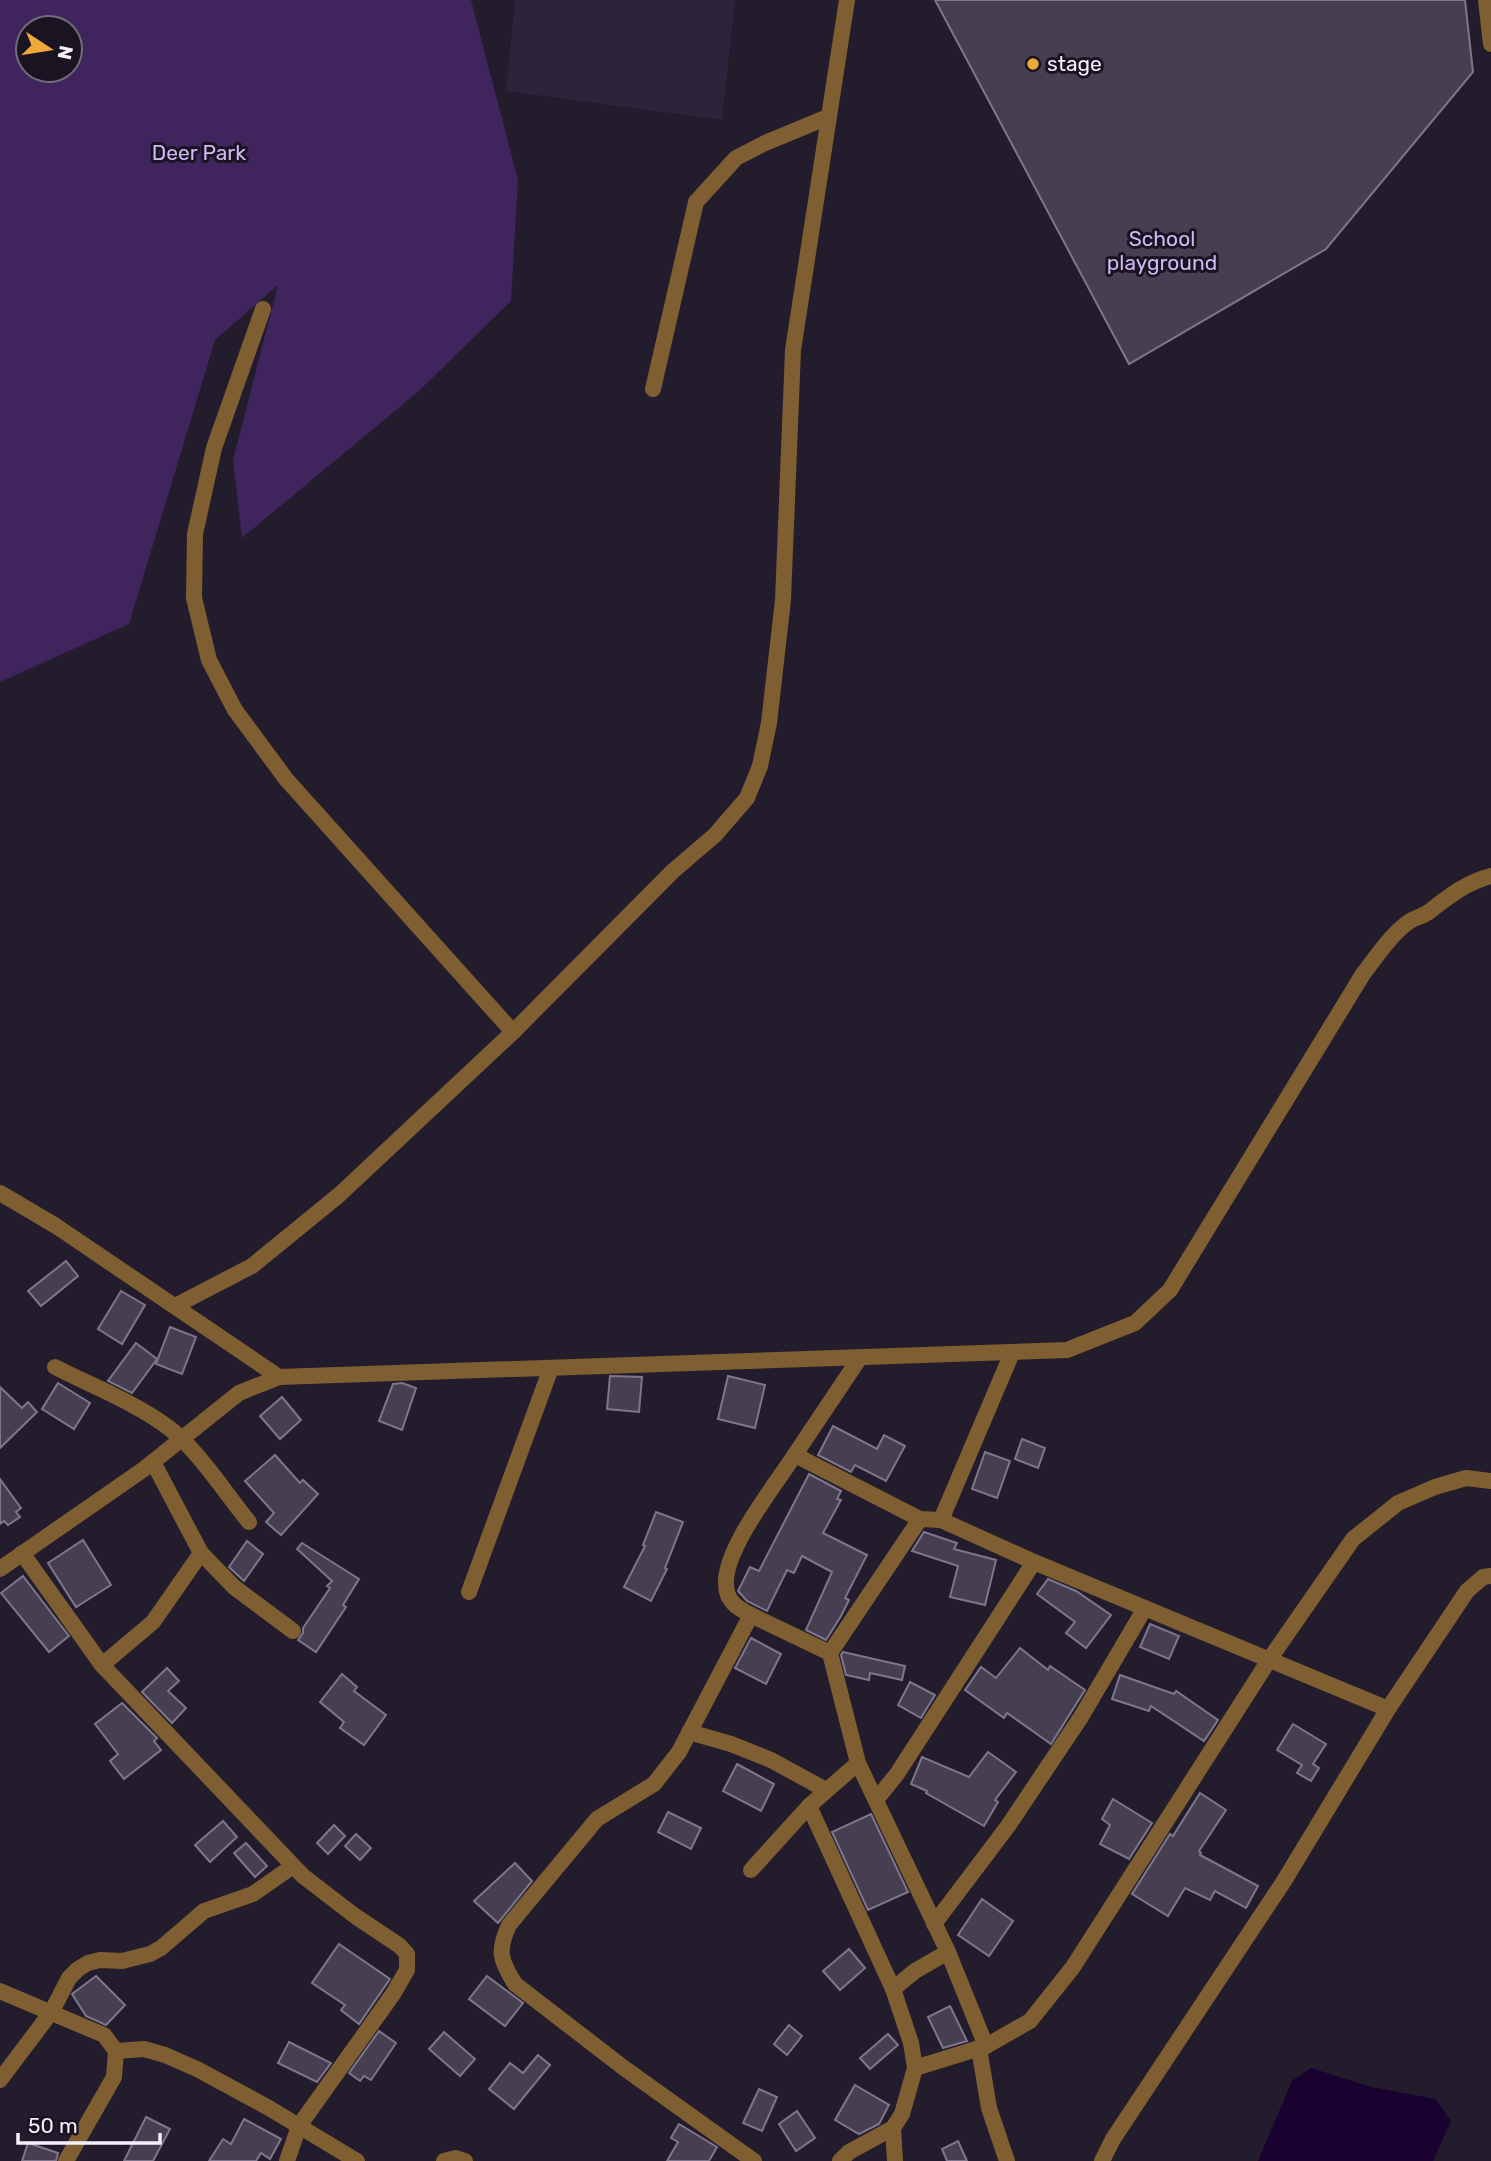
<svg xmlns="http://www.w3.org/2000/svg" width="1491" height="2161" viewBox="0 0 1491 2161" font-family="Rubik,sans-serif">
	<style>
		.built { fill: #2d233a }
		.green { fill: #3f245d; fill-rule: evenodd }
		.water { fill: #1a0230 }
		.building { fill: #463f51; stroke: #7e768b; stroke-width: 2 }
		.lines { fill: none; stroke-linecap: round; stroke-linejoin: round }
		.minor { stroke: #7f5f31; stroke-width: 16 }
		.poi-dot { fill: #eda83c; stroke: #191322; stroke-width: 2.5 }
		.labels { text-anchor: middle; stroke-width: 6; stroke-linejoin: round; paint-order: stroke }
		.poi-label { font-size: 21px; fill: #f6f1fd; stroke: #191322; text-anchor: start }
		.park-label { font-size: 21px; fill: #d0b9f3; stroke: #191322 }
	</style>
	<rect width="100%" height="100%" fill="#231c2c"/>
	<polygon class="built" points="515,0 735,0 722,120 506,91"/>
	<path class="green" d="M0 0H471L518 180 511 301 420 390 242 538 233 460 278 285 215 340 129 624 0 682ZM28 28H70V70H28Z"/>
	<polygon class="water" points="1311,2068 1371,2087 1436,2099 1451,2121 1433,2161 1258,2161 1292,2081"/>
	<g class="building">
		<polygon points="935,0 1465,0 1473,72 1326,249 1129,364"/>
		<polygon points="66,1261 78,1276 41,1306 28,1291"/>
		<polygon points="121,1291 145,1305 122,1344 98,1329"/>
		<polygon points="170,1327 196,1337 182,1374 156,1364"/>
		<polygon points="136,1343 157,1359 132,1393 108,1381"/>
		<polygon points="610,1376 642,1377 639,1412 607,1409"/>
		<polygon points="728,1376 765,1385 755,1428 718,1419"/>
		<polygon points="58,1383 90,1403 74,1429 42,1409"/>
		<polygon points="402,1383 416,1388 402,1430 379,1421 393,1384"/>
		<polygon points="0,1387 22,1408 28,1402 37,1412 0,1448"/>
		<polygon points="282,1397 301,1420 280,1439 260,1416"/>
		<polygon points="833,1426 877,1449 884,1435 905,1446 886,1481 855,1465 851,1472 818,1455"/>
		<polygon points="1022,1439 1045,1448 1038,1468 1015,1459"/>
		<polygon points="985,1452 1010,1461 997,1498 972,1489"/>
		<polygon points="275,1455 300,1483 303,1480 318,1494 281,1535 266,1522 274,1513 245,1481"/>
		<polygon points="809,1474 841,1491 837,1499 841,1500 823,1533 867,1555 845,1598 849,1600 841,1616 826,1640 806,1630 832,1572 802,1556 794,1573 787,1570 767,1611 747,1601 738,1591 750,1567 759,1571"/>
		<polygon points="0,1479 21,1508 16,1512 20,1517 8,1525 4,1521 0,1524"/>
		<polygon points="656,1512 683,1522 665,1568 667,1569 651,1601 624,1587 645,1546 643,1545"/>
		<polygon points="924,1532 957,1543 954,1549 996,1560 985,1605 950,1597 958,1566 912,1551"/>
		<polygon points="83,1540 111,1585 76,1607 48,1563"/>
		<polygon points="247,1541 263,1554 244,1581 229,1567"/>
		<polygon points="302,1543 359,1579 343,1605 346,1607 316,1652 298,1640 303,1633 303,1628 330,1588 327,1586 332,1581 297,1549"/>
		<polygon points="23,1576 69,1636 49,1652 1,1593"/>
		<polygon points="1048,1579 1076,1591 1111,1615 1086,1648 1066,1633 1075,1622 1037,1594"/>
		<polygon points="1150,1624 1179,1636 1169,1659 1140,1647"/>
		<polygon points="751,1638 781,1654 766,1684 735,1668"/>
		<polygon points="1020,1648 1048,1670 1050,1666 1085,1690 1051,1744 1007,1713 1004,1718 965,1690 981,1667 996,1678"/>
		<polygon points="843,1652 905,1666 902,1680 870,1673 869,1680 846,1675 841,1655"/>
		<polygon points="167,1668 179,1681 168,1691 186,1708 172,1723 142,1692"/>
		<polygon points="342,1674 357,1687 354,1691 386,1715 364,1745 340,1728 344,1722 320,1702"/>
		<polygon points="1120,1675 1174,1694 1176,1691 1218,1720 1204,1741 1151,1706 1149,1711 1112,1699"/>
		<polygon points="910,1682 935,1695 921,1718 898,1705"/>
		<polygon points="122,1703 157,1738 154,1741 161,1750 124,1779 110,1761 118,1754 95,1724"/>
		<polygon points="1293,1724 1326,1744 1313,1764 1319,1768 1311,1781 1297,1773 1302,1765 1277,1750"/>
		<polygon points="988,1752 1016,1772 995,1800 998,1802 984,1826 926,1793 927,1791 911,1784 922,1757 969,1777"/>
		<polygon points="737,1764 774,1784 761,1811 723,1791"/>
		<polygon points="1200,1793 1226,1810 1199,1851 1201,1853 1200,1855 1258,1886 1246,1908 1215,1891 1210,1900 1185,1888 1168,1916 1132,1894 1170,1834 1173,1836"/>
		<polygon points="1113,1799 1152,1823 1129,1859 1100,1844 1110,1825 1102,1819"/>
		<polygon points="668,1812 701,1828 691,1849 658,1832"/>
		<polygon points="871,1814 908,1892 868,1910 832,1832"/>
		<polygon points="223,1821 237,1837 210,1862 195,1845"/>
		<polygon points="334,1825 345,1836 328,1854 317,1843"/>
		<polygon points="356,1834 371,1848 360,1860 345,1846"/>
		<polygon points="246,1843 267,1866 255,1877 234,1853"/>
		<polygon points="515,1863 532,1881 498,1923 474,1901"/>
		<polygon points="982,1899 1013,1921 989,1956 958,1935"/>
		<polygon points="339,1944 390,1979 359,2024 341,2010 345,2005 312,1983"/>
		<polygon points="849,1949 865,1968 840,1990 823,1971"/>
		<polygon points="96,1976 125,2005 106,2025 86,2016 72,1994"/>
		<polygon points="487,1976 523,2003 505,2026 469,1999"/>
		<polygon points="950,2006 967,2041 943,2048 928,2017"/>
		<polygon points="789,2025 802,2036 787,2055 774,2044"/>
		<polygon points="379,2031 396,2043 371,2080 364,2076 360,2081 349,2073"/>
		<polygon points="444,2032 475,2059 460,2076 429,2049"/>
		<polygon points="888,2034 898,2045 870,2069 860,2058"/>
		<polygon points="289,2042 331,2063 317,2082 278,2063"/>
		<polygon points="538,2055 550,2065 514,2109 489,2089 510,2063 523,2073"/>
		<polygon points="855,2085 889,2105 879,2124 859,2134 835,2120"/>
		<polygon points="759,2089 777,2097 762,2131 743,2123"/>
		<polygon points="797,2111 815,2138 796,2151 779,2124"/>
		<polygon points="146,2117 170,2129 153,2161 124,2161"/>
		<polygon points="244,2119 281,2139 270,2159 261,2153 256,2161 209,2161 223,2139 231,2144"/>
		<polygon points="679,2124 717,2147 709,2161 667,2161 678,2142 671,2138"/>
		<polygon points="958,2141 967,2161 947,2161 942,2149"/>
		<polygon points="28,2143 58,2153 56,2161 22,2161"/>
	</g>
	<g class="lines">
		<g class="minor">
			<polyline points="1486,0 1491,44"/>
			<polyline points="263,309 214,448 195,534 194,598 209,660 235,710 286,779 513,1032"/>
			<polyline points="653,389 696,202 736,158 765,143 828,117"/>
			<path d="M0 1193 56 1226 279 1377 1067 1350 1135 1323 1170 1290 1363 974C1377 956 1391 934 1410 921 1417 917 1424 916 1430 911 1449 896 1467 882 1491 876"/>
			<polyline points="175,1306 252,1266 339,1195 513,1032 673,871 715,835 747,798 760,766 769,723 783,600 793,350 847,0"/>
			<path d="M55 1367C92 1386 136 1403 169 1428 198 1450 226 1494 249 1522"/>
			<polyline points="795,1455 920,1519 941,1520 1034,1562 897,1774 876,1800"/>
			<polyline points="941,1520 1012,1353"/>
			<polyline points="22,1553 102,1665 303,1876 355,1916 400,1946 407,1954 407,1970 393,1994 299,2126 287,2161"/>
			<polyline points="201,1553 234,1587 293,1631"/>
			<polyline points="1034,1562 1388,1709"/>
			<polyline points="0,1569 144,1469 239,1393 279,1377"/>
			<polyline points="469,1592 551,1368"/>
			<polyline points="751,1615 830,1653 920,1519"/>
			<polyline points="830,1653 858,1763 948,1952 915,1971 893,1989 911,2043 915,2068 902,2114 893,2128 849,2152 840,2161"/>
			<polyline points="102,1665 153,1622 201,1553 153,1462"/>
			<polyline points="689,1732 731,1744 771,1760 826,1790"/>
			<polyline points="809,1806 893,1989"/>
			<polyline points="751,1870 809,1806 858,1763"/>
			<polyline points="934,1924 1008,1826 1081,1717 1145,1608"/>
			<polyline points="948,1952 986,2046"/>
			<polyline points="0,1991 104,2035 116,2051 114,2077 66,2161"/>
			<polyline points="979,2048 989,2108 1007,2161"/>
			<polyline points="116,2051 144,2049 165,2055 197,2069 269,2108 357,2161"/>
			<polyline points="915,2068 986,2046 1030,2021 1073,1967 1269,1660 1353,1539 1398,1503 1435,1487 1466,1478 1491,1481"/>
			<polyline points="0,2080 52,2011 69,1978 78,1969 88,1963 100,1960 122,1961 150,1954 161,1948 204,1911 253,1894 293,1866"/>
			<polyline points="893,2128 895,2161"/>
			<polyline points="444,2161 456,2158 465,2161"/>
			<path d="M754 2161 624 2068 515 1984C500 1960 497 1951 509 1925L597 1819 654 1784 679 1752 751 1615C737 1608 726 1601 726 1584 724 1551 771 1490 790 1462 813 1428 836 1393 859 1359"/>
			<polyline points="1102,2161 1113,2139 1284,1881 1388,1709 1467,1591 1483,1577 1491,1576"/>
		</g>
	</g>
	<circle class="poi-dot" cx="1033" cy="64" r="7"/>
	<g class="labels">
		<g class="poi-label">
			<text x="1047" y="71">stage</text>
		</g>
		<g class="park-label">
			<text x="199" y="160">Deer Park</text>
			<text x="1162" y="246">School<tspan x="1162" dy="24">playground</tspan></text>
		</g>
	</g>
	<g transform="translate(49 49) rotate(102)"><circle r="33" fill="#191322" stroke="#716c7a" stroke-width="2"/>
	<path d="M0-5L12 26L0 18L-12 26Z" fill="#eda83c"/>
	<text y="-10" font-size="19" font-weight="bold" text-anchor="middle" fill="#f6f1fd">N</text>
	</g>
	<path d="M18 2133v10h142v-10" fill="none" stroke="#f6f1fd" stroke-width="3.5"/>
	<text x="28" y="2133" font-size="21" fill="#f6f1fd" stroke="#191322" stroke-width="5" paint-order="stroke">50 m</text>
</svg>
